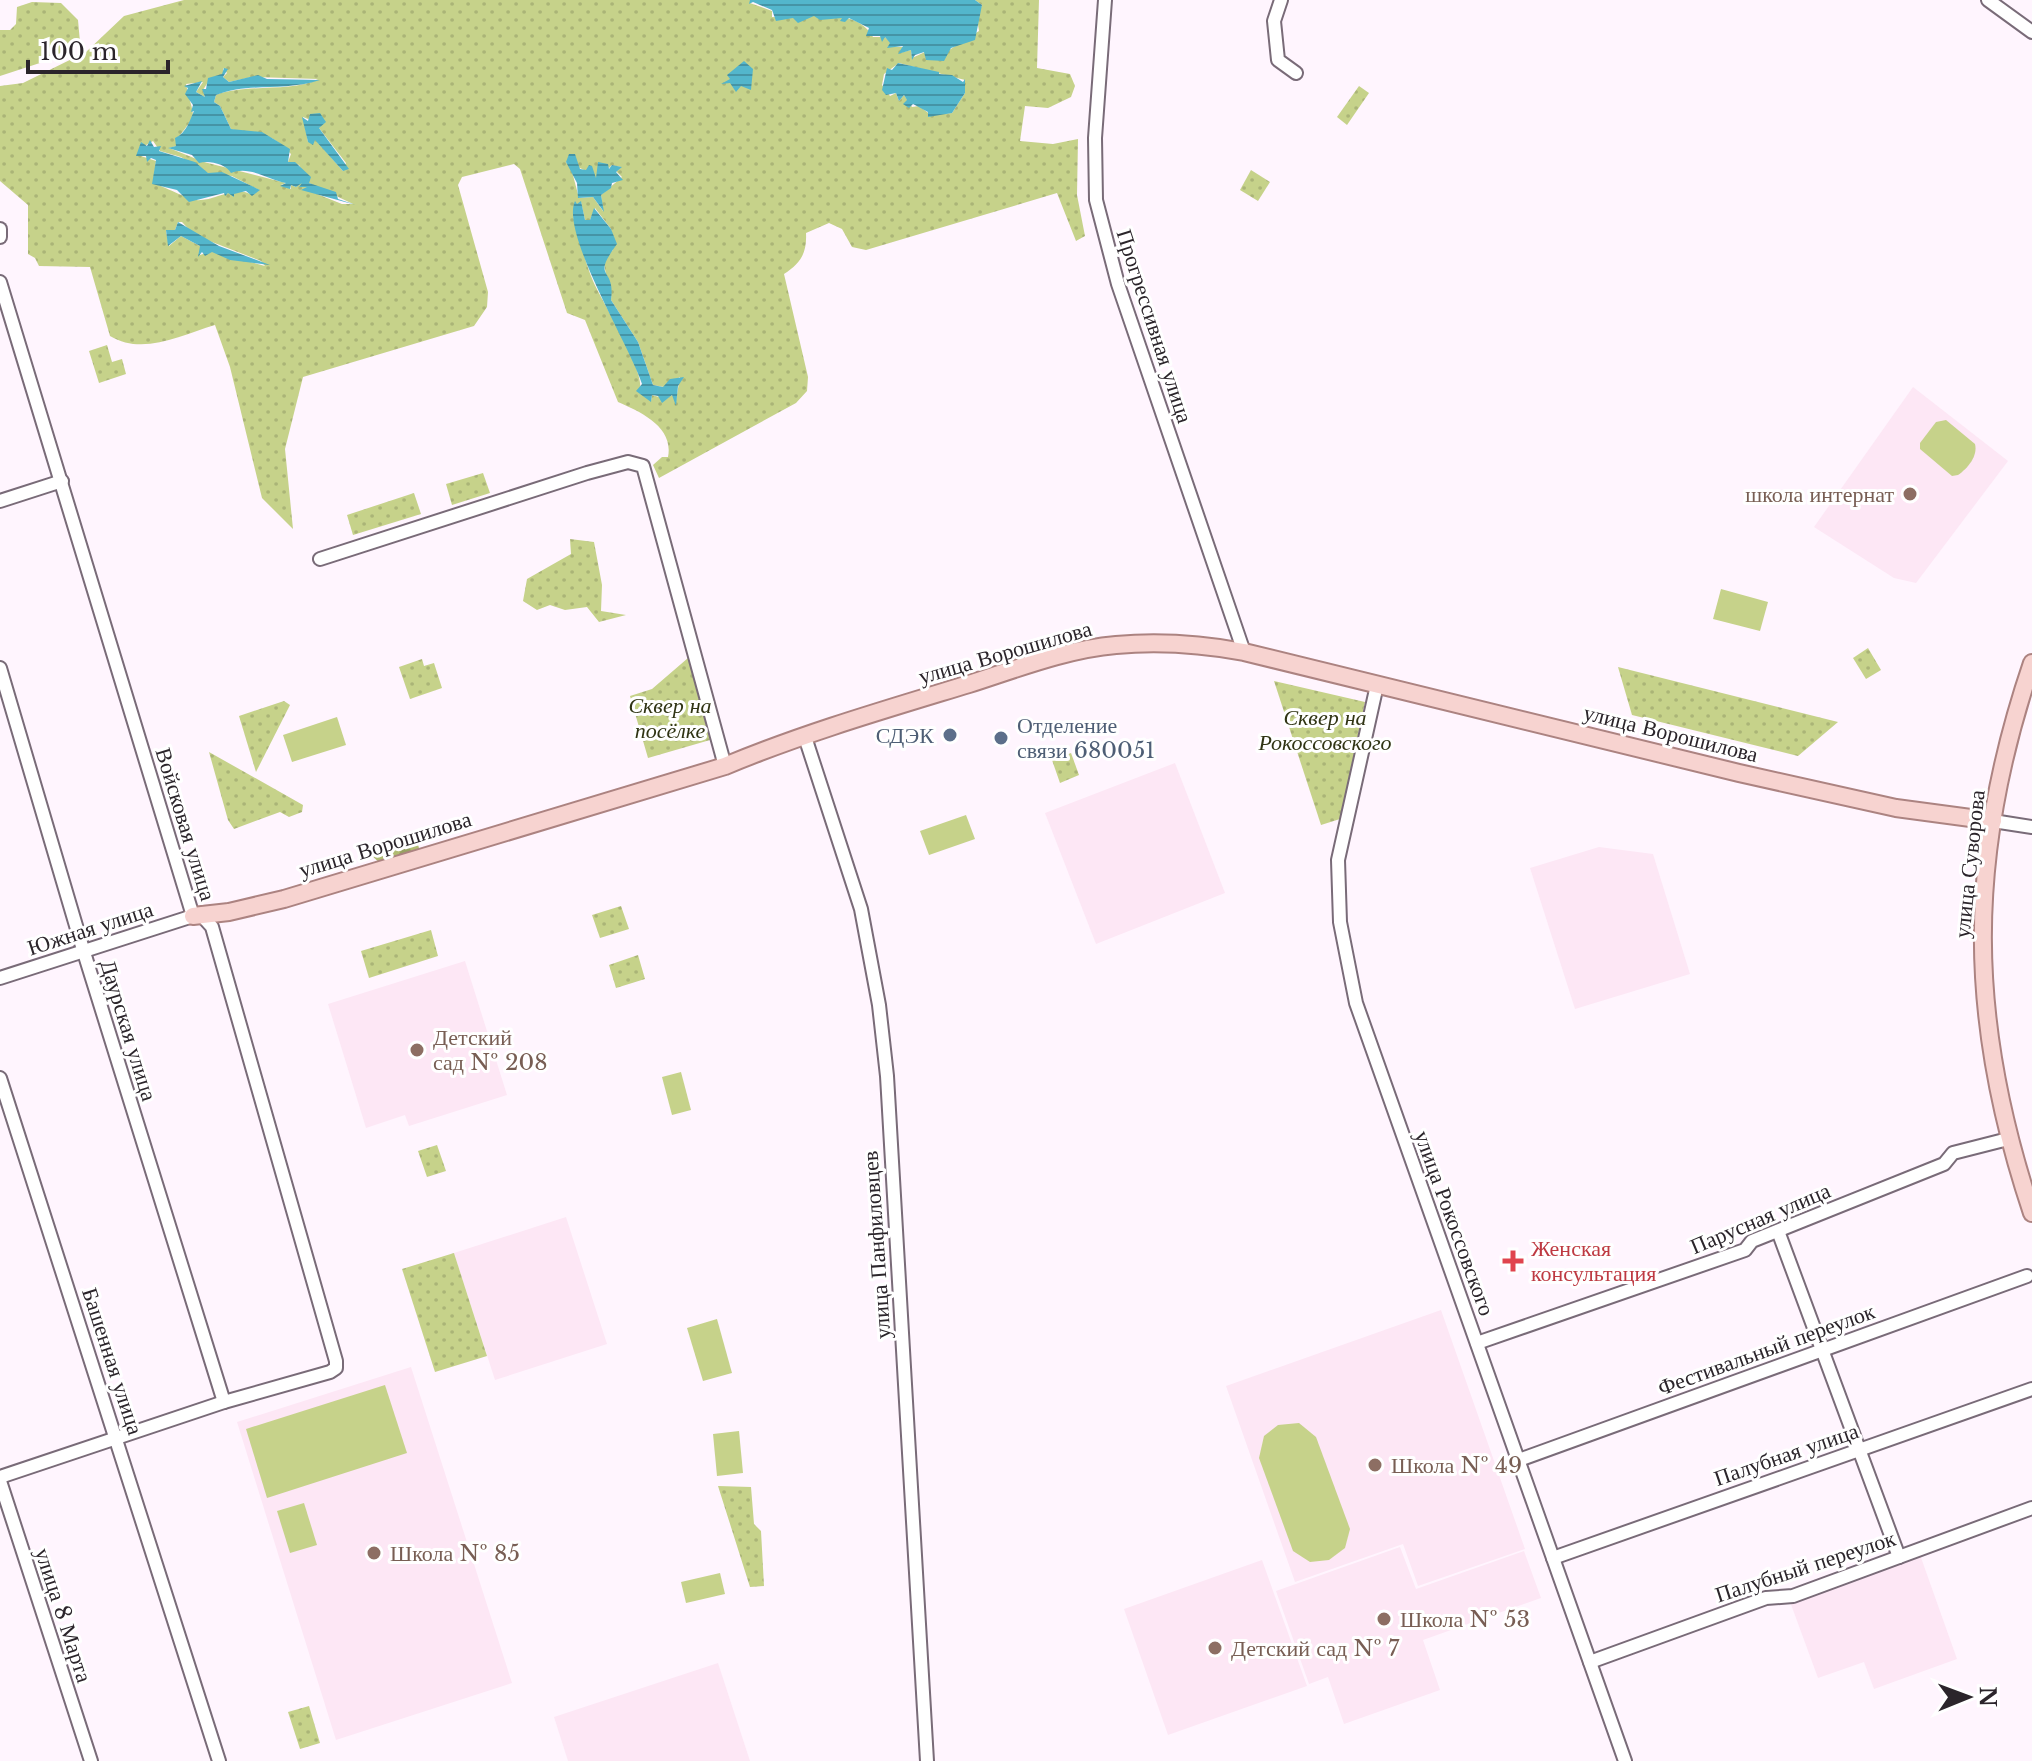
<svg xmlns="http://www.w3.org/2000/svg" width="2032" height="1761" viewBox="0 0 2032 1761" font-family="'Libre Baskerville',serif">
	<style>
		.education { fill: #fde7f5 }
		.grass { fill: url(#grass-dots); fill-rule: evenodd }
		.forest { fill: url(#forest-firs) }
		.pitch { fill: #c6d28a }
		.water { fill: url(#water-rules) }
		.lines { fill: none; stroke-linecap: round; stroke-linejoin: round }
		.minor-casing { stroke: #796b78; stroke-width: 16 }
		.major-casing { stroke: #ac8381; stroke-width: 20 }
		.minor { stroke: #fff; stroke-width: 12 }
		.major { stroke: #f7d3d0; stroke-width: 16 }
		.education-dot { fill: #8d6e63; stroke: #fff; stroke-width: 3 }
		.service-dot { fill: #5c6f8a; stroke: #fff; stroke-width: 3 }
		.health-dot { fill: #e0444e; stroke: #fff; stroke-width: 3 }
		.labels { text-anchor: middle; stroke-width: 6; stroke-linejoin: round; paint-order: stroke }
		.street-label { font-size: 22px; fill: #2b252b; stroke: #fff }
		.education-label { font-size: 22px; fill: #785e54; stroke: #fff; text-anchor: start }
		.park-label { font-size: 22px; font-style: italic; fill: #303414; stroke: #fff }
		.service-label { font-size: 22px; fill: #4e5e75; stroke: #fff; text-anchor: start }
		.health-label { font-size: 22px; fill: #be3a42; stroke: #fff; text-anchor: start }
	</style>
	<defs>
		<pattern id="grass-dots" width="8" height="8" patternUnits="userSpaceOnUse" patternTransform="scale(2)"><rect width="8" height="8" fill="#c6d28a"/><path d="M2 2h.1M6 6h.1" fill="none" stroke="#aab477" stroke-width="1.8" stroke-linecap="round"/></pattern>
		<pattern id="forest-firs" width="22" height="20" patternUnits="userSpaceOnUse" patternTransform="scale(2)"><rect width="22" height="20" fill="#b1bc72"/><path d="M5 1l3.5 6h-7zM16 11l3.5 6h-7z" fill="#98a163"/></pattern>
		<pattern id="water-rules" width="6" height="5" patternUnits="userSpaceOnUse" patternTransform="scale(2)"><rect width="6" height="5" fill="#53b6cc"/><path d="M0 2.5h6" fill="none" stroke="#4594a6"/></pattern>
	</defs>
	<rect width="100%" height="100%" fill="#fff5fe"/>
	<g class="education">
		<polygon points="1913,387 2008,461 1916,583 1894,578 1814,527"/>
		<polygon points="1175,763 1225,893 1096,944 1045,813"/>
		<polygon points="1599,847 1653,854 1690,974 1575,1009 1530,868"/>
		<polygon points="465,961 507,1095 409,1126 405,1115 366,1128 328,1004"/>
		<polygon points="566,1217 607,1344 495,1380 454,1253"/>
		<polygon points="1441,1310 1525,1549 1418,1586 1403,1544 1295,1582 1226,1386"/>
		<polygon points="411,1367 512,1683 336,1740 237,1422"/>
		<polygon points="1400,1547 1416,1589 1524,1551 1541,1598 1423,1640 1440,1690 1344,1724 1328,1677 1309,1684 1276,1591"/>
		<polygon points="1919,1552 1957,1659 1874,1689 1864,1662 1818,1678 1789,1599"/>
		<polygon points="1262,1560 1307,1686 1168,1735 1124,1609"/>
		<polygon points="718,1663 750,1761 568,1761 554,1717"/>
	</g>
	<g class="grass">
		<path d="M184 0H750V3L772 11V17C806 20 854 4 873 37H885L891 43 888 47H904L899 53 911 50 912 58 925 52H946L979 31 977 18 982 5 975 0H1039L1037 68 1070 74 1075 86 1071 97 1048 108 1025 106 1020 141 1053 144 1078 139 1077 195 1085 236 1076 241 1057 193 866 250 852 247 842 229 829 223 806 233C807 253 801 263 784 274L808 377 807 391 796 403 659 478 653 465 662 457H668C674 427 641 412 618 402L585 320 567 313 520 169 514 164 462 177 458 185 488 292 487 307 474 326 303 377 285 449 293 529 262 498 230 367 215 325C181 335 143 356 110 336L90 267 39 266 35 258 28 254V205L0 181V86L23 83 86 52 124 16ZM899 63 965 80V93L952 113 931 115 919 106 912 107 904 95 899 101 896 93 890 96 882 85 884 74ZM223 68 227 73 223 77 229 82 252 77 318 79C292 93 246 83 216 95L214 102 220 106 231 129C262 138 265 127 291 154L288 162 299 165 309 183 353 204H342L307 190V184L302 182 296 187 291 185V189L281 185 286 183 204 162 169 148 176 146 177 139C200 110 193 120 186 84L203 82 196 92 205 97 203 90 208 82 223 74ZM303 117 320 124 319 128 346 163 343 171 315 139 308 142ZM153 141 160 151 181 157 209 174 232 176 259 190 252 195C235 184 214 202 195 200 189 199 162 186 153 183L156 161 138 155 141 148ZM571 154 578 167 586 171 589 168 596 179 602 163 609 168 612 165 621 167 616 171 622 177 601 195 603 211 593 197 579 198 570 164 566 163ZM581 202 585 220H590L595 208 611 229 613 250 606 255C600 271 613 282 611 300L638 342 653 385 664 387 680 377 676 400 672 395 666 399 652 395 651 401 640 391C645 369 603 304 593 281 584 260 580 238 573 216ZM178 222H182L194 235 261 261 265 266 212 251 200 255V246L181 236 169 246 166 231 175 230Z"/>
		<polygon points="32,2 61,3 78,20 80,42 46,61 0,76 0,30 10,30 16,24 17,7"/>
		<polygon points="1359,86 1369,93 1347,125 1337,117"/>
		<polygon points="1251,170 1270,182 1258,201 1240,190"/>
		<polygon points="107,345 112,362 122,359 126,374 99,383 89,351"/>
		<polygon points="483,473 490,493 452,505 446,484"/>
		<polygon points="414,493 421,514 353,535 347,515"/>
		<polygon points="570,539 594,542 602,585 601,611 626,615 599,622 587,607 565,610 550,605 537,610 523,601 527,579 571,554"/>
		<polygon points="1868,648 1881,670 1866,679 1853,658"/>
		<polygon points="688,658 710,740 648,758 630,696 652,689"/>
		<polygon points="422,659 424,666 434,663 442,688 410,699 399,667"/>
		<polygon points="1618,667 1838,722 1798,756 1632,715"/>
		<polygon points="1274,681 1365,702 1340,819 1321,825"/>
		<polygon points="284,701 290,705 256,772 239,716"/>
		<polygon points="209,752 303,805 302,812 289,817 280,812 234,829 228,820"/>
		<polygon points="1071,753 1079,775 1060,783 1052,760"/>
		<polygon points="621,906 629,929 600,938 592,915"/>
		<polygon points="431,930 438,956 369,978 361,951"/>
		<polygon points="638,955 645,979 616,988 609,965"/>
		<polygon points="437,1145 446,1171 427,1177 418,1151"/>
		<polygon points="454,1253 487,1356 435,1372 402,1269"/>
		<polygon points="718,1486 751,1487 754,1524 761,1531 764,1586 750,1587"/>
		<polygon points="309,1706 320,1743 300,1749 288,1712"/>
	</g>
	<polygon class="forest" points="415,834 421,855 383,866 370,854 370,850"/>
	<g class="pitch">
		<path d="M1946 420 1975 444C1978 456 1968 468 1958 475L1952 476 1920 449V443L1936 422Z"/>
		<polygon points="1721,589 1768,602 1760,631 1713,619"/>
		<polygon points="337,717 346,745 292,762 283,735"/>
		<polygon points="966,815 975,839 929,855 920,831"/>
		<polygon points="681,1072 691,1110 672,1115 662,1077"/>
		<polygon points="717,1319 732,1373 703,1381 687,1328"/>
		<polygon points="385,1385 407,1453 267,1498 246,1429"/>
		<polygon points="1299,1423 1316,1437 1350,1529 1345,1548 1329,1560 1310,1562 1293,1551 1259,1458 1264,1436 1278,1425"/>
		<polygon points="739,1431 743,1473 717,1476 713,1434"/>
		<polygon points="304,1503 317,1545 290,1553 277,1511"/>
		<polygon points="720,1573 725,1594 686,1603 681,1582"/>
	</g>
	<g class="water">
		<polygon points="750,0 975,0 982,5 975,40 951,48 944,61 926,60 924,52 915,55 912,60 911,50 898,54 903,46 887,48 890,43 885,37 882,42 880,36 866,36 869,28 849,18 845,22 840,21 842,18 820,20 814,16 798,23 793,18 776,21 772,10 753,2 749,4"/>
		<polygon points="744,61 753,69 751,90 741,86 736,92 730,83 721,84 730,79 727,75"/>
		<polygon points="898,63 939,72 939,74 952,75 963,82 965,79 965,93 952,113 928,117 928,112 913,104 909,108 903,104 907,100 904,95 899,101 896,93 886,95 882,90 887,68 892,70"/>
		<path d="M224 68 228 69 223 77 229 82 258 75 267 79 320 80C283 92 249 82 216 95L214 102 220 106 231 129 262 132 290 149 288 162H295L311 177 309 183 336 192 338 199 356 205 301 190 307 187H299L302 183 296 187 291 185 290 189 280 186 286 183C269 180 249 165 231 173 226 164 209 160 199 163L192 155 168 148 176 146 175 138C187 133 190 119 194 111L191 112 193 105 185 94 188 88 184 86 202 81 196 92 205 97 202 89H206L208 78 222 74Z"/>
		<polygon points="320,113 326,122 319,128 349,169 343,171 315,140 313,145 308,142 302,117 308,121 310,114"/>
		<polygon points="150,140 154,147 161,146 159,151 195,162 208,173 222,172 260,190 252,196 246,191 234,194 234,197 228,193 225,196 224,193 189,202 177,190 152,184 156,160 151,158 147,162 146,156 136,156 141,142 147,146"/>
		<polygon points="569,154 575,154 580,169 586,170 589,165 592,166 596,178 598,162 608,164 609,169 612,165 622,167 616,172 623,180 612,183 611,188 601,195 604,212 593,197 578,198 577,183 566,162"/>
		<path d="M575 201 577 204 581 201 585 220H590L594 208 611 229 617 244C590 281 616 265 611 300L638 342 653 385 663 387 670 379 684 377 678 386 676 406 672 395 662 403 658 396 652 395 651 402 636 391 642 384C630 346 560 233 575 201Z"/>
		<polygon points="178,222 219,246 270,265 230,260 212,252 205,256 202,252 198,257 200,246 181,236 168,246 166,230 175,230"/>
	</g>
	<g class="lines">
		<defs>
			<g id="minor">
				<polyline points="1105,0 1095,138 1096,200 1118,284 1244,652"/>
				<polyline points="1281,0 1274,21 1278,60 1296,73"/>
				<polyline points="1988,0 2032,32"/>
				<polyline points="0,229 0,237"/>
				<polyline points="0,282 193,916 203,917 212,927 336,1361 336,1368 330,1372 224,1402 0,1477"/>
				<polyline points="0,501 62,481"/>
				<polyline points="320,559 587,473 628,462 643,466 725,766"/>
				<polyline points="0,668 82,946 224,1402"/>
				<polyline points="1377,685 1338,860 1340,922 1356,1003 1625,1761"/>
				<polyline points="805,737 861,909 879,1005 887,1076 927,1761"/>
				<polyline points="1993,821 2032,827"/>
				<polyline points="0,978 193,916"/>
				<polyline points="0,1078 219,1761"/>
				<polyline points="1778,1231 1899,1557"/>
				<polyline points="1477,1343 1745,1250 1752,1241 1944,1164 1953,1153 2008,1139"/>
				<polyline points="1519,1460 2027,1276"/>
				<polyline points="0,1481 91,1761"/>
				<polyline points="1553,1558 2032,1389"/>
				<polyline points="1590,1662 1766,1598 1793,1596 2032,1508"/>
			</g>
			<g id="major">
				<path d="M2032 663C1966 857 1967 1019 2032 1213"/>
				<path d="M193 916 229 912 284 899 725 766C804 733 887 709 969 684 1016 669 1067 649 1116 645 1160 641 1201 644 1244 652L1739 773 1896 808 1993 821"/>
			</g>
		</defs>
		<use href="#minor" class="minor-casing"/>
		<use href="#major" class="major-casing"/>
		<use href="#minor" class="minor"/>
		<use href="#major" class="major"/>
	</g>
	<g class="education-dot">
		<circle cx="1910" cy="494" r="8"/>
		<circle cx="417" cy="1050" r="8"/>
		<circle cx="1375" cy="1465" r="8"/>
		<circle cx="374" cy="1553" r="8"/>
		<circle cx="1384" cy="1619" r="8"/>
		<circle cx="1215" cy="1648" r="8"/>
	</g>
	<g class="service-dot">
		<circle cx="950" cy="735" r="8"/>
		<circle cx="1001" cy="738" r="8"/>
	</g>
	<path class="health-dot" d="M1509 1249h8v8h8v8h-8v8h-8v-8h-8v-8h8z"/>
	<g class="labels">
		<g class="street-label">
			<text transform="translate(1155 326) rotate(72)" y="8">Прогрессивная улица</text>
			<text transform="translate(1005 652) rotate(-16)" y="8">улица Ворошилова</text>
			<text transform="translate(1671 733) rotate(14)" y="8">улица Ворошилова</text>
			<text transform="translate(186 824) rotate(73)" y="8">Войсковая улица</text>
			<text transform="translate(385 844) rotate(-17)" y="8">улица Ворошилова</text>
			<text transform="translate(1969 864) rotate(-84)" y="8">улица Суворова</text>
			<text transform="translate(90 928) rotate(-18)" y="8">Южная улица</text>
			<text transform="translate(129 1030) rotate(73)" y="8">Даурская улица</text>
			<text transform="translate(1760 1218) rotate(-23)" y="8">Парусная улица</text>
			<text transform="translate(1455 1223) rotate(70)" y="8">улица Рокоссовского</text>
			<text transform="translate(876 1245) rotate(-94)" y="8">улица Панфиловцев</text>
			<text transform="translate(1766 1349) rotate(-20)" y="8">Фестивальный переулок</text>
			<text transform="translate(113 1361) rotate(72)" y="8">Башенная улица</text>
			<text transform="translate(1786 1454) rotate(-19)" y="8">Палубная улица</text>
			<text transform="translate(1805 1566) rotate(-18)" y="8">Палубный переулок</text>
			<text transform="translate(64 1615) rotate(72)" y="8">улица 8 Марта</text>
		</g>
		<g class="education-label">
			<text x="1894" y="502" text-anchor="end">школа интернат</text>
			<text x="433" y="1045">Детский<tspan x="433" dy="25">сад № 208</tspan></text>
			<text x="1391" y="1473">Школа № 49</text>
			<text x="390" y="1561">Школа № 85</text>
			<text x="1400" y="1627">Школа № 53</text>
			<text x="1231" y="1656">Детский сад № 7</text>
		</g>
		<g class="park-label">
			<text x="670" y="713">Сквер на<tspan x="670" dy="25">посёлке</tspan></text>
			<text x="1325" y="725">Сквер на<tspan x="1325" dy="25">Рокоссовского</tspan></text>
		</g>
		<g class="service-label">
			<text x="1017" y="733">Отделение<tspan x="1017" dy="25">связи 680051</tspan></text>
			<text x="934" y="743" text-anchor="end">СДЭК</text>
		</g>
		<g class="health-label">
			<text x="1531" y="1256">Женская<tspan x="1531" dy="25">консультация</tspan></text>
		</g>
	</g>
	<g transform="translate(1968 1697) rotate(89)" stroke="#ffffff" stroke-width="6" paint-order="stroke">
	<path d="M0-6L14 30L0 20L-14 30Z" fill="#2b252b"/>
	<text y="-12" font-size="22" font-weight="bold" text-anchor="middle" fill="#2b252b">N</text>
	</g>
	<path d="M28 60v12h140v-12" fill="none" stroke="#2b252b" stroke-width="4"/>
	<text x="40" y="60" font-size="24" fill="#2b252b" stroke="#ffffff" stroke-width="6" paint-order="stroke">100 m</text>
</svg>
